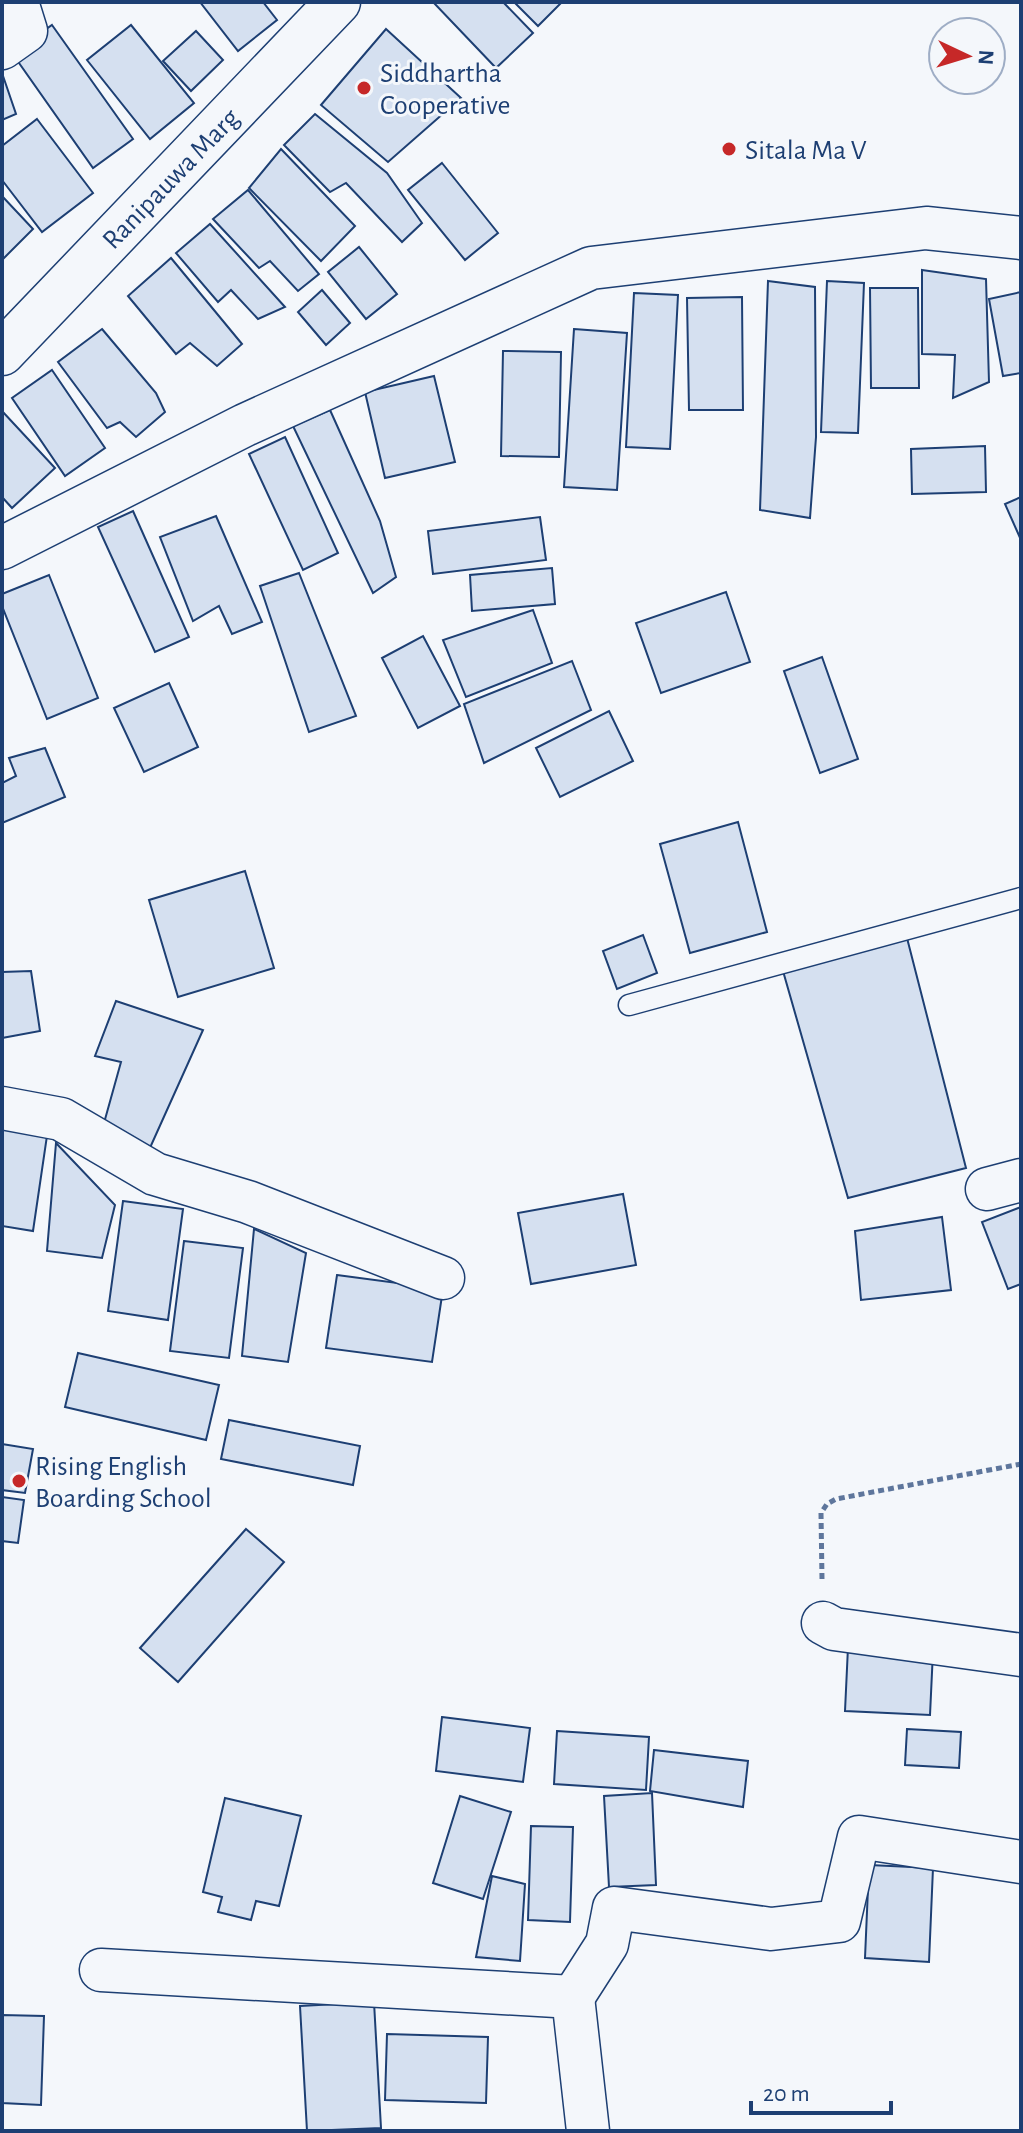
<svg xmlns="http://www.w3.org/2000/svg" width="1023" height="2133" viewBox="0 0 1023 2133" font-family="'Alegreya Sans',sans-serif">
	<style>
		.building { fill: #d5e0f0; stroke: #1d3f73; stroke-width: 2 }
		.lines { fill: none; stroke-linecap: round; stroke-linejoin: round }
		.service-casing { stroke: #1d3f73; stroke-width: 23 }
		.minor-casing { stroke: #1d3f73; stroke-width: 45 }
		.primary-casing { stroke: #1d3f73; stroke-width: 47 }
		.path { stroke: #5e769c; stroke-width: 5; stroke-dasharray: 6 4; stroke-linecap: butt }
		.service { stroke: #f4f7fb; stroke-width: 20 }
		.minor { stroke: #f4f7fb; stroke-width: 42 }
		.primary { stroke: #f4f7fb; stroke-width: 44 }
		.poi-dot { fill: #c62828; stroke: #f4f7fb; stroke-width: 3 }
		.labels { text-anchor: middle; stroke-width: 6; stroke-linejoin: round; paint-order: stroke }
		.poi-label { font-size: 28px; fill: #1d3f73; stroke: #f4f7fb; text-anchor: start }
		.street-label { font-size: 28px; fill: #1d3f73; stroke: #f4f7fb }
	</style>
	<rect width="100%" height="100%" fill="#f4f7fb"/>
	<g class="building">
		<polygon points="200,2 263,2 277,20 238,51"/>
		<polygon points="433,2 503,2 533,33 496,68"/>
		<polygon points="514,2 562,2 538,26"/>
		<polygon points="52,25 133,139 93,168 12,53"/>
		<polygon points="131,25 194,103 150,139 87,60"/>
		<polygon points="386,29 461,98 388,162 321,105"/>
		<polygon points="196,31 223,60 191,91 163,61"/>
		<polygon points="2,73 16,114 2,120"/>
		<polygon points="315,114 387,173 422,223 402,242 346,183 330,192 284,145"/>
		<polygon points="37,119 93,193 42,232 2,180 2,146"/>
		<polygon points="281,149 355,226 321,261 249,188"/>
		<polygon points="442,163 498,233 465,260 408,190"/>
		<polygon points="248,190 319,274 298,291 270,261 259,268 213,219"/>
		<polygon points="2,196 33,229 2,260"/>
		<polygon points="210,224 285,307 258,319 231,290 218,302 176,253"/>
		<polygon points="359,247 397,294 366,319 328,272"/>
		<polygon points="171,258 242,344 217,366 190,343 176,354 128,296"/>
		<polygon points="922,270 986,279 989,382 953,398 955,355 922,354"/>
		<polygon points="768,281 815,287 816,437 810,518 760,510"/>
		<polygon points="827,281 864,283 858,433 821,432"/>
		<polygon points="870,288 918,288 919,388 871,388"/>
		<polygon points="322,290 350,323 326,345 298,312"/>
		<polygon points="1021,292 1021,373 1003,376 989,299"/>
		<polygon points="634,293 678,295 670,449 626,447"/>
		<polygon points="742,297 743,410 689,410 687,298"/>
		<polygon points="102,329 156,393 165,412 136,437 120,422 107,428 58,362"/>
		<polygon points="574,329 627,333 617,490 564,487"/>
		<polygon points="503,351 561,352 559,457 501,456"/>
		<polygon points="52,370 105,448 65,476 12,398"/>
		<polygon points="434,376 455,462 385,478 365,392"/>
		<polygon points="330,410 380,521 396,577 373,593 293,426"/>
		<polygon points="2,411 55,468 12,508 2,497"/>
		<polygon points="285,437 338,553 303,570 249,454"/>
		<polygon points="985,446 986,492 912,494 911,449"/>
		<polygon points="1021,497 1021,540 1005,504"/>
		<polygon points="133,511 189,637 155,652 98,527"/>
		<polygon points="216,516 262,622 232,634 219,606 193,621 160,537"/>
		<polygon points="540,517 546,560 433,574 428,531"/>
		<polygon points="552,568 555,604 472,611 470,575"/>
		<polygon points="299,573 356,716 309,732 260,586"/>
		<polygon points="49,575 98,698 47,719 2,606 2,594"/>
		<polygon points="726,592 750,662 661,693 636,623"/>
		<polygon points="533,610 552,663 466,697 443,640"/>
		<polygon points="423,636 460,706 418,728 382,658"/>
		<polygon points="822,657 858,759 820,773 784,671"/>
		<polygon points="572,661 591,710 484,763 464,704"/>
		<polygon points="169,683 198,747 144,772 114,708"/>
		<polygon points="609,711 633,761 560,797 536,748"/>
		<polygon points="45,748 65,797 2,823 2,783 16,776 9,758"/>
		<polygon points="738,822 767,932 690,953 660,844"/>
		<polygon points="245,871 274,968 178,997 149,900"/>
		<polygon points="643,935 657,973 617,989 603,951"/>
		<polygon points="907,938 966,1168 848,1198 781,964"/>
		<polygon points="31,971 40,1031 2,1038 2,972"/>
		<polygon points="116,1001 203,1030 149,1150 104,1123 121,1062 95,1056"/>
		<polygon points="2,1124 48,1129 33,1231 2,1226"/>
		<polygon points="56,1143 115,1205 102,1258 47,1251"/>
		<polygon points="623,1194 636,1265 531,1284 518,1213"/>
		<polygon points="123,1201 183,1209 168,1320 108,1311"/>
		<polygon points="1021,1207 1021,1284 1008,1289 982,1222"/>
		<polygon points="942,1217 951,1290 861,1300 855,1231"/>
		<polygon points="254,1229 306,1253 288,1362 242,1356"/>
		<polygon points="184,1241 243,1248 229,1358 170,1351"/>
		<polygon points="337,1275 443,1289 432,1362 326,1348"/>
		<polygon points="78,1353 219,1385 206,1440 65,1407"/>
		<polygon points="229,1420 360,1446 353,1485 221,1459"/>
		<polygon points="2,1444 33,1449 25,1493 2,1490"/>
		<polygon points="2,1497 24,1500 18,1543 2,1541"/>
		<polygon points="246,1529 284,1562 178,1682 140,1648"/>
		<polygon points="848,1647 933,1651 930,1715 845,1711"/>
		<polygon points="442,1717 530,1728 523,1782 436,1771"/>
		<polygon points="907,1729 961,1732 959,1768 905,1765"/>
		<polygon points="557,1731 649,1737 646,1790 554,1784"/>
		<polygon points="654,1750 748,1761 743,1807 650,1791"/>
		<polygon points="652,1793 656,1885 609,1887 604,1796"/>
		<polygon points="460,1796 511,1812 483,1899 433,1883"/>
		<polygon points="225,1798 301,1816 279,1906 256,1901 251,1920 218,1912 222,1897 203,1892"/>
		<polygon points="531,1826 573,1827 570,1922 528,1920"/>
		<polygon points="869,1865 933,1868 929,1962 865,1958"/>
		<polygon points="492,1876 525,1884 520,1961 476,1957"/>
		<polygon points="374,2002 381,2128 307,2131 300,2006"/>
		<polygon points="2,2015 44,2016 41,2105 2,2103"/>
		<polygon points="387,2034 488,2037 486,2103 385,2100"/>
	</g>
	<g class="lines">
		<defs>
			<polyline id="service" points="629,1005 1021,898"/>
			<g id="minor">
				<polyline points="2,48 26,31 17,2"/>
				<polyline points="2,548 245,425 591,268 926,228 1021,238"/>
				<polyline points="2,1108 61,1119 155,1174 248,1202 443,1278"/>
				<polyline points="987,1189 1021,1180"/>
				<polyline points="823,1623 834,1629 1021,1655"/>
				<polyline points="101,1970 573,1997 588,2131"/>
				<polyline points="573,1997 607,1944 614,1908 771,1929 839,1921 859,1837 1021,1862"/>
			</g>
			<polyline id="primary" points="2,353 338,2"/>
		</defs>
		<use href="#service" class="service-casing"/>
		<use href="#minor" class="minor-casing"/>
		<use href="#primary" class="primary-casing"/>
		<polyline class="path" points="822,1579 821,1513 827,1504 836,1499 1021,1464"/>
		<use href="#service" class="service"/>
		<use href="#minor" class="minor"/>
		<use href="#primary" class="primary"/>
	</g>
	<g class="poi-dot">
		<circle cx="364" cy="88" r="8"/>
		<circle cx="729" cy="149" r="8"/>
		<circle cx="19" cy="1481" r="8"/>
	</g>
	<g class="labels">
		<g class="poi-label">
			<text x="380" y="82">Siddhartha<tspan x="380" dy="32">Cooperative</tspan></text>
			<text x="745" y="159">Sitala Ma V</text>
			<text x="35" y="1475">Rising English<tspan x="35" dy="32">Boarding School</tspan></text>
		</g>
		<g class="street-label">
			<text transform="translate(170 178) rotate(-46)" y="10">Ranipauwa Marg</text>
		</g>
	</g>
	<rect width="1023" height="2133" fill="none" stroke="#1d3f73" stroke-width="8"/>
	<g transform="translate(967 56) rotate(94)"><circle r="38" fill="#f4f7fb" stroke="#9eadc5" stroke-width="2"/>
	<path d="M0-6L14 30L0 20L-14 30Z" fill="#c62828"/>
	<text y="-12" font-size="22" font-weight="bold" text-anchor="middle" fill="#1d3f73">N</text>
	</g>
	<path d="M751 2101v12h140v-12" fill="none" stroke="#1d3f73" stroke-width="4"/>
	<text x="763" y="2101" font-size="24" fill="#1d3f73" stroke="#f4f7fb" stroke-width="6" paint-order="stroke">20 m</text>
</svg>
